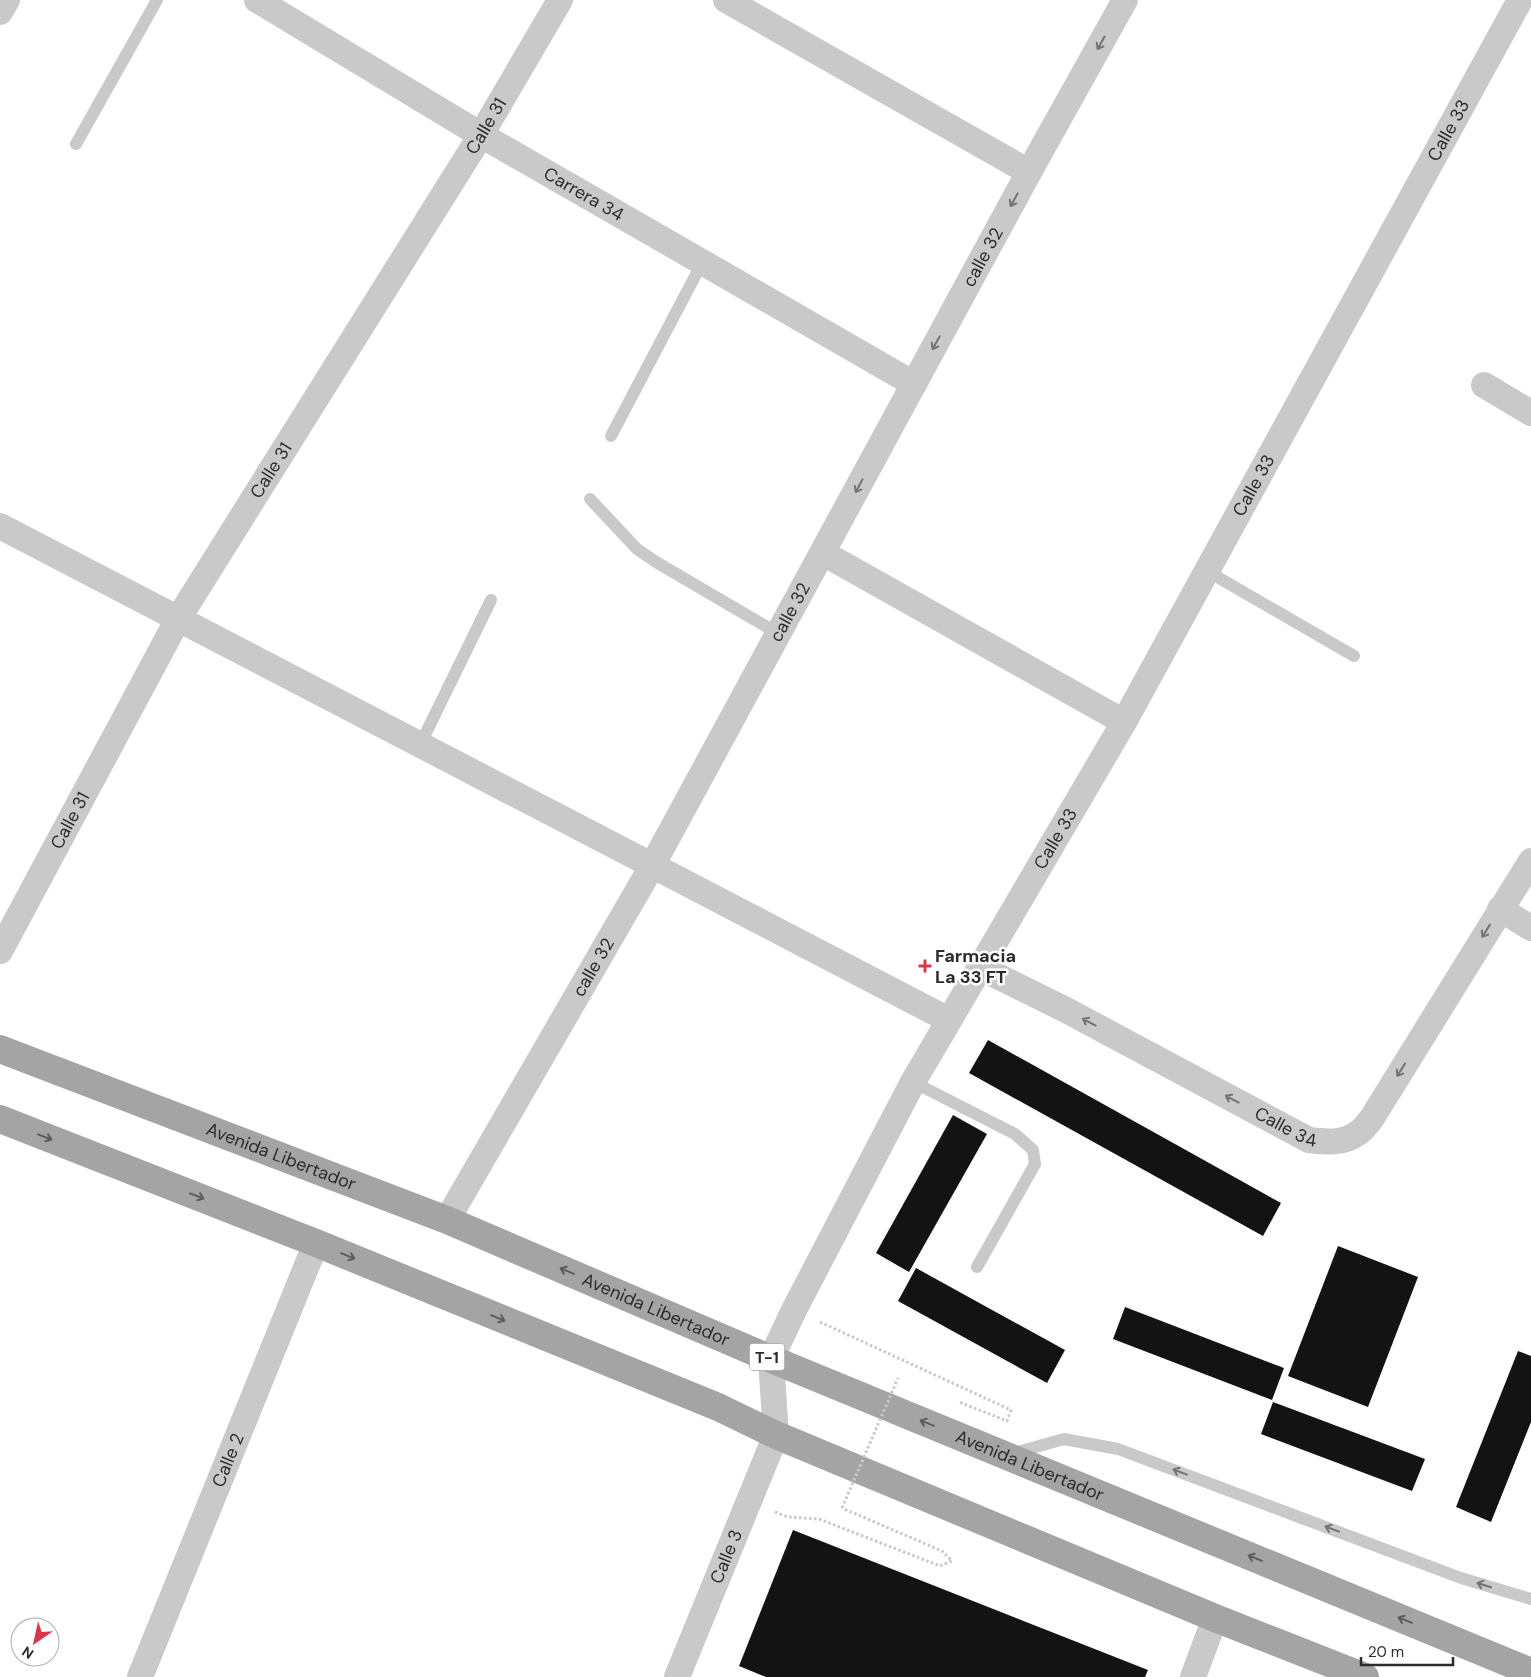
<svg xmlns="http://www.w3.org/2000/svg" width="1531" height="1677" viewBox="0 0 1531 1677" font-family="'DM Sans',sans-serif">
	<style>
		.building { fill: #131313 }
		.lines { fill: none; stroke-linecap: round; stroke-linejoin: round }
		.path { stroke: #c9c9c9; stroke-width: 3; stroke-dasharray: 2.5 2.5; stroke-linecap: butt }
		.lane { stroke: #c9c9c9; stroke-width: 12 }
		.street { stroke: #c9c9c9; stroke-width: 26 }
		.primary { stroke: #a4a4a4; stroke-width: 28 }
		.path-bridge { stroke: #c9c9c9; stroke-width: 3; stroke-dasharray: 2.5 2.5; stroke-linecap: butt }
		.oneway { stroke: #737373 }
		.oneway2 { stroke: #5c5c5c }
		.poi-dot { fill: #d8384d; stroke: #fff; stroke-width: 2 }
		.labels { text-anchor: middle; stroke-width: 5; stroke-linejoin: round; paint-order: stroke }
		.shield { fill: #fff; stroke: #6b6b6b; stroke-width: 1 }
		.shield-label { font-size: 16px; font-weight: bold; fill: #2c2c2c }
		.street-label { font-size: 18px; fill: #2c2c2c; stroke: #fff }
		.poi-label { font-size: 18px; font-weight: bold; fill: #2c2c2c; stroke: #fff; text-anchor: start }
	</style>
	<rect width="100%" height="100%" fill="#fff"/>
	<g class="building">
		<polygon points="988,1040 1281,1203 1263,1236 969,1073"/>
		<polygon points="953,1115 987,1134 909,1272 876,1253"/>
		<polygon points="1338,1246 1418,1277 1368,1407 1288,1376"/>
		<polygon points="916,1268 1065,1350 1047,1383 898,1301"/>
		<polygon points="1125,1307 1284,1368 1272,1400 1113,1339"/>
		<polygon points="1518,1351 1531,1356 1531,1422 1491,1522 1456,1507"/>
		<polygon points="1273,1402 1425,1459 1412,1491 1261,1434"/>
		<polygon points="793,1530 1148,1670 1145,1677 766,1677 739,1666"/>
	</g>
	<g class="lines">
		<g class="path">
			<polyline points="820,1322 1011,1410 1007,1421 959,1402"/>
			<polyline points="775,1512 788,1517 819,1519 940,1566 952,1561 942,1551 842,1508"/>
		</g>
		<g class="lane">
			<polyline points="76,144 157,0"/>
			<polyline points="611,436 702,263"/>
			<polyline points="590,499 637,549 656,562 779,634"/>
			<polyline points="1207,571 1354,656"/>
			<polyline points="420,745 491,600"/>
			<polyline points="913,1082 1015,1134 1033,1150 1035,1164 977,1267"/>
			<polyline points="1011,1454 1064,1439 1118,1449 1461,1578 1531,1599"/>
		</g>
		<g class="street">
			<path id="s1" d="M257 0 481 135 914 384"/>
			<polyline points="726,0 1029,172"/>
			<polyline points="0,12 7,0"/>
			<polyline points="1484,385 1531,413"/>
			<polyline points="0,526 949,1020"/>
			<polyline points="823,553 1124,722"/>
			<polyline points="1500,909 1531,928"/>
			<path id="s2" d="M0 951 178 619 481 135 560 0"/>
			<path id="s3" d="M981 968 1066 1010 1309 1140C1326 1142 1343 1144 1358 1133 1363 1130 1368 1123 1372 1118L1531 861"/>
			<path id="s4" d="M447 1220 652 866 1029 172 1125 0"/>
			<path id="s5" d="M140 1677 316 1243"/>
			<path id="s6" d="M677 1677 776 1435 771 1359 794 1310 913 1082 1124 722 1520 0"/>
			<polyline points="1193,1677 1215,1618"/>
		</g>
		<g class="primary">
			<path id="s7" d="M0 1049 447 1220 771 1359 1531 1672"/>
			<polyline points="0,1119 316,1243 718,1407 776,1435 1215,1618 1365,1677"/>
		</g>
		<polyline class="path-bridge" points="842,1508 898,1378"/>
	</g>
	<defs><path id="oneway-shaft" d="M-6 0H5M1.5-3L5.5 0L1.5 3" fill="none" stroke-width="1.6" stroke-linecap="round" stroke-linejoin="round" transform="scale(1.25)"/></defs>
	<g class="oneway">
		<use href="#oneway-shaft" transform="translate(1101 43) rotate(119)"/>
		<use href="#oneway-shaft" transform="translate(1014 200) rotate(119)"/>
		<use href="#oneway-shaft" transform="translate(936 343) rotate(119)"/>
		<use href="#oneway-shaft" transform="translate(859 486) rotate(118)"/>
		<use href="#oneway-shaft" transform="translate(1486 931) rotate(122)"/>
		<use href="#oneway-shaft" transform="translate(1089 1022) rotate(-152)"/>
		<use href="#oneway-shaft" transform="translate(1401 1070) rotate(122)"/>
		<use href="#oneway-shaft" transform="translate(1232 1099) rotate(-152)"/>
		<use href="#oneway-shaft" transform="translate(1180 1472) rotate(-159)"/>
		<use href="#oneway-shaft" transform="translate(1332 1529) rotate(-159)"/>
		<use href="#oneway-shaft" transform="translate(1484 1585) rotate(-163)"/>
	</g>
	<g class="oneway2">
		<use href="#oneway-shaft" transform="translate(45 1137) rotate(21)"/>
		<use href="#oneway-shaft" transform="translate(197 1196) rotate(21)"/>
		<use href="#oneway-shaft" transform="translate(348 1256) rotate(22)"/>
		<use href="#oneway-shaft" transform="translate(567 1271) rotate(-157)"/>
		<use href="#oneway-shaft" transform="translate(498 1318) rotate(22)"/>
		<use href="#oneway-shaft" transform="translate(927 1423) rotate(-158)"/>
		<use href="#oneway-shaft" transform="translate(1255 1558) rotate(-158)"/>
		<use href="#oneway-shaft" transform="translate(1405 1620) rotate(-158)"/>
	</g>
	<path class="poi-dot" d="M922.5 958.5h5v5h5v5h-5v5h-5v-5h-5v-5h5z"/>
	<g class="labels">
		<rect class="shield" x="749.5" y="1343.5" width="35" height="27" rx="4"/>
		<g class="shield-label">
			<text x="767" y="1363">T-1</text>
		</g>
		<g class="street-label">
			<text dy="6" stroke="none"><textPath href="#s2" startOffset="958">Calle 31</textPath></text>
			<text dy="6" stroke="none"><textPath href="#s6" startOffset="1741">Calle 33</textPath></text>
			<text dy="6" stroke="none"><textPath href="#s1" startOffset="380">Carrera 34</textPath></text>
			<text dy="6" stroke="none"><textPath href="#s4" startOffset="1102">calle 32</textPath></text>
			<text dy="6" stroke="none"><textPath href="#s2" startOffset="552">Calle 31</textPath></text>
			<text dy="6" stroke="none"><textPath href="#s6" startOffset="1336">Calle 33</textPath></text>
			<text dy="6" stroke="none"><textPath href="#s4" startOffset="698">calle 32</textPath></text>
			<text dy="6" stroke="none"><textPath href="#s2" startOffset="148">Calle 31</textPath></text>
			<text dy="6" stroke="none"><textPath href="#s6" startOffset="931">Calle 33</textPath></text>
			<text dy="6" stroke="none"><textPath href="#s4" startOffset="292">calle 32</textPath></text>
			<text dy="6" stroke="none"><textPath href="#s3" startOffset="344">Calle 34</textPath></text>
			<text dy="6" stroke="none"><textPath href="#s7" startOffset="301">Avenida Libertador</textPath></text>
			<text dy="6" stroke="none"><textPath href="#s7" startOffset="706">Avenida Libertador</textPath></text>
			<text dy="6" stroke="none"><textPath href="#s5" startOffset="234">Calle 2</textPath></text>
			<text dy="6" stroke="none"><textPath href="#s7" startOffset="1111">Avenida Libertador</textPath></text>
			<text dy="6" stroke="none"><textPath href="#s6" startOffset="130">Calle 3</textPath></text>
		</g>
		<g class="poi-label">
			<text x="935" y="962">Farmacia<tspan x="935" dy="21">La 33 FT</tspan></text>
		</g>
	</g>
	<g transform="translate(35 1642) rotate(214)"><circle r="24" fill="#ffffff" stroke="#ababab"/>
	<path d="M0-4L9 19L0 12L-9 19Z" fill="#d8384d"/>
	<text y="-8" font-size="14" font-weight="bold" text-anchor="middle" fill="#2c2c2c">N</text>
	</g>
	<path d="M1361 1657v8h92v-8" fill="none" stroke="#2c2c2c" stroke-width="2.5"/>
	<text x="1368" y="1657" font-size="15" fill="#2c2c2c" stroke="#ffffff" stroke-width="4" paint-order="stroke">20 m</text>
</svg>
